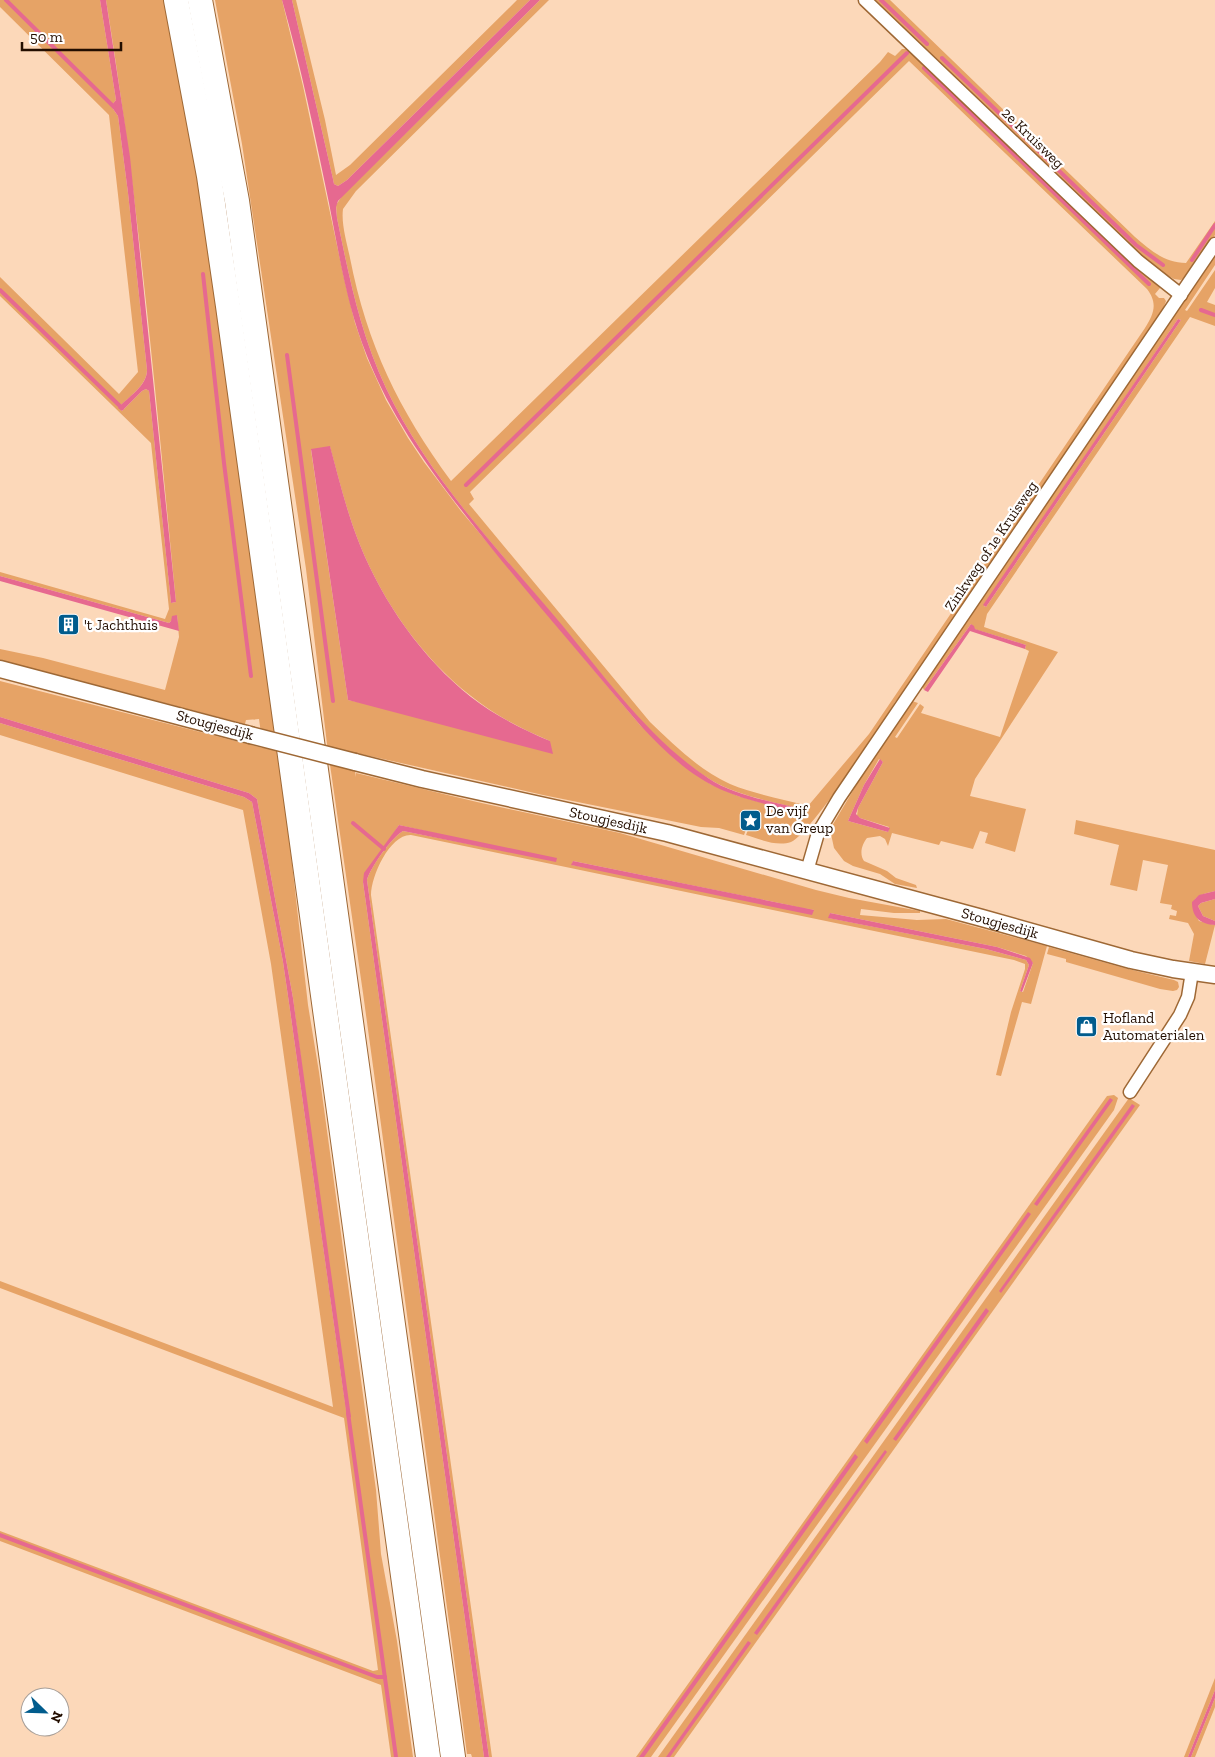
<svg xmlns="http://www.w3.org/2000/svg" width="1215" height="1757" viewBox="0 0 1215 1757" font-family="'Zilla Slab',serif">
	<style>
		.green { fill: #e6a366; fill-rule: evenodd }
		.water { fill: #e66990 }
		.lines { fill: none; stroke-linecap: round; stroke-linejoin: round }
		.stream { stroke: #e66990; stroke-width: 4 }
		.minor-casing { stroke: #9e6835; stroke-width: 15 }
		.tertiary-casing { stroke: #9e6835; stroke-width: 19 }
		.motorway-casing { stroke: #9e6835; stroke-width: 26 }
		.minor { stroke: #fff; stroke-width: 12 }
		.tertiary { stroke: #fff; stroke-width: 16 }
		.motorway { stroke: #fff; stroke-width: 24 }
		.tertiary-bridge-casing { stroke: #9e6835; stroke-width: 19; stroke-linecap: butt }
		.tertiary-bridge { stroke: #fff; stroke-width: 16 }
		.labels { text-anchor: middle; stroke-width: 4.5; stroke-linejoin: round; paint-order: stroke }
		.street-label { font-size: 15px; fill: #230e00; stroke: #fff }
		.poi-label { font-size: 15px; fill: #230e00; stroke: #fff; text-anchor: start }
	</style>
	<rect width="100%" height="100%" fill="#fcd8b9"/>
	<g class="green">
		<path d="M0 0H100L116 100 111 106 118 116 128 193 147 370C147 385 129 397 119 407L122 411 142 391 146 389 149 391 171 603 176 602C156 401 139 200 106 0H164L192 148 209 255 290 846 308 1005 319 1072 376 1490 381 1554 397 1641 413 1757H391L381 1685 0 1541V1531L373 1671 378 1670 344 1418 0 1288V1281L333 1407 271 964 243 810 0 735V723L244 797 252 802 283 962 290 1010 347 1417 293 998 257 799 249 793 0 717V681L263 748 259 719 246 720 245 724 0 660V649L43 658 165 690 179 637 177 615 169 623 0 576V572L165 619 169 609 151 443 0 296V277L119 394 138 372 109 115 0 7Z"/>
		<path d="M215 0H282L303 86 344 278 355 323 367 358 386 400 408 438 424 462 461 511 640 725 710 784 738 796 800 813 801 809C771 801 738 796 711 780 650 743 607 679 561 625 499 550 428 477 386 388 360 333 349 276 337 218L336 205 342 196 540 0H549L356 191 343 209C341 224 347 243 350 258 367 345 399 410 451 481L880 62 888 52 895 56 902 49H908L1146 272 1160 288 1155 294 1159 298H1164L1166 301 1162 312 903 693 895 702 888 715C873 737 810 834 791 842 777 847 759 839 746 835L750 825H752L754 818 748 815 745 823 748 824 744 835 719 828 701 827 543 795 352 752 356 777V773L477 802 620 833 816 890 849 898 920 911V913H894L861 909 860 915 917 920 946 919 1047 946 1031 1004 1022 1002 1001 1076 996 1075 1011 1012 1025 969V964L1014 960 411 835C390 834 371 876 371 895L492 1757H489L367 880C370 868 392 837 403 831L556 861 399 825 363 882 484 1757H472L471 1754H467L363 993 327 744 306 569 242 144ZM909 61 1147 289C1158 303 1154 314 1145 328L869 734 808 806C782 799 754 794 730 784 699 770 674 745 650 722L469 504 474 499 470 492ZM330 447C339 479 347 513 360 545 383 602 422 658 471 696 494 715 522 729 550 741L348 700 311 450ZM573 861 813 910H814L572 865ZM830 913 997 947 1026 956 1033 963 1023 992 1020 991 1029 965 1026 960 986 949 829 918Z"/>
		<polygon points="292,0 296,0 325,120 336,175 350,165 517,0 530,0 347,180 338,186 334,184 333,179"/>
		<path d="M870 0H890L1135 237C1150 250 1165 263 1186 263L1215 221V235L1185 277 1181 280 1174 279 1151 266Z"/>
		<path d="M1215 254V265L1185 310 1187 311 1215 270V288L1207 302 1215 305V326L1190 317 987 614 984 627 1058 652 975 779 970 796 1026 809 1015 852 985 843 988 833 980 831 973 849 941 841 939 845 892 833 888 846 885 839 880 836 867 838C862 844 859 854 864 861L887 871 896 878 916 885 917 888 895 884 880 874 853 866 844 861 834 848 831 834 832 826 867 767 912 701 918 703 895 737 897 738 920 704 924 707 921 713 1000 737 1029 651 1025 649 1026 645 974 629 971 624 924 690 922 686ZM1178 319 1181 320 986 607 984 606ZM879 759 883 762 858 808 857 816 860 818 889 827 888 832 848 821 864 785Z"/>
		<path d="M1076 820 1215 850V891C1194 896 1187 900 1199 921L1215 925 1205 964 1189 961 1194 934 1188 923 1169 919 1170 915 1176 916 1177 911 1171 909 1172 905 1160 903 1168 865 1143 860 1137 891 1110 885 1119 845 1074 834Z"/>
		<polygon points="1215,899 1215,921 1203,916 1198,906 1201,903"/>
		<polygon points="1049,947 1124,968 1174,980 1178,982 1179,987 1177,990 1173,991 1160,989 1066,962 1066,959 1047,954"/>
		<polygon points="1114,1095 1118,1098 1114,1110 651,1757 636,1757 1107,1096"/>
		<polygon points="1129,1098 1140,1105 674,1757 658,1757"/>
		<polygon points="1215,1678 1215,1690 1188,1757 1184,1757"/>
		<polygon points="1215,1698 1215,1707 1195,1757 1191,1757"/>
	</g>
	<g class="water">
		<path d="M100 0H106L130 157 176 602 171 603 149 391 146 389 142 391 122 411 118 408C128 397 147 386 147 370L128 193 118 116 111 106 116 100Z"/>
		<path d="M282 0H292L333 179 334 184 338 186 347 180 530 0H540L338 201 336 207 337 218C349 276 360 333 386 388 428 477 499 550 562 625 607 679 649 739 708 778 735 796 771 801 801 809V813C775 806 747 801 722 790 690 776 663 750 640 725 591 667 541 609 493 550 444 489 396 429 367 356 347 307 339 254 329 203 315 135 301 66 282 0Z"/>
		<polygon points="1178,319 1181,320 986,607 983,605"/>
		<path d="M330 446C339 479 347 513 360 545 383 602 422 658 471 697 494 715 522 729 550 741L553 754 348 700 311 449Z"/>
		<polygon points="0,576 169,623 171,621 172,616 177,615 179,631 0,581"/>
		<polygon points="971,624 974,626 975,629 1026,645 1025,649 970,631 928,692 924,690"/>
		<polygon points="0,717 249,793 257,799 293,998 351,1417 347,1418 290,1010 283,962 252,802 244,797 0,723"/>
		<polygon points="880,759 883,762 858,808 856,814 860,818 890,828 888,832 848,821 864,785"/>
		<path d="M399 825 557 858 556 862 403 831C392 837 370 868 367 880L489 1757H484L363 882 364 873Z"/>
		<polygon points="573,861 814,910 812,915 571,865"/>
		<path d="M1215 891V899L1201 903 1198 906 1203 916 1215 921V925C1201 924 1192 918 1192 902L1199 895Z"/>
		<polygon points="830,913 997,947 1030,958 1033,963 1022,992 1020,991 1029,965 1026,960 986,949 828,918"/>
		<polygon points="1110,1098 1113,1100 1037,1206 1034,1204"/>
		<polygon points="1132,1104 1135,1106 1001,1293 999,1291"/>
		<polygon points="1028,1212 1031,1214 867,1444 864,1441"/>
		<polygon points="986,1308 989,1311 896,1441 893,1439"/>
		<polygon points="885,1450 887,1452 757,1635 754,1633"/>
		<polygon points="855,1454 858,1457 644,1757 639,1757"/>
		<polygon points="748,1641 751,1643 670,1757 666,1757"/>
		<polygon points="1215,1690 1215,1698 1191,1757 1188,1757"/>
	</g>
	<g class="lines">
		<g class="stream">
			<polyline points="6,0 114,107"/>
			<polyline points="881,0 927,44"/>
			<polyline points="942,58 1136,245 1163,265"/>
			<polyline points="924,68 1149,284"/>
			<polyline points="1192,260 1215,225"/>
			<polyline points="203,274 224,463 251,676"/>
			<polyline points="0,290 122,408"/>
			<polyline points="1201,310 1215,315"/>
			<polyline points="287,355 333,701"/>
			<polyline points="466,485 907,53"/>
			<polyline points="353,823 384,849"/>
			<polyline points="348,1413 396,1757"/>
			<polyline points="0,1535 377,1677 385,1677"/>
		</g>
		<defs>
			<g id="minor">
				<polyline points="865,0 1138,261 1181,295"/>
				<polyline points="807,871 818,833 839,798 1215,244"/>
				<polyline points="1130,1092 1180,1015 1188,997 1192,972"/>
			</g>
			<g id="tertiary">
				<polyline points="0,669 250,735"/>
				<path id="s1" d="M355 762 422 779 667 833 982 918 1131 960 1173 969 1215 975"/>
			</g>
			<g id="motorway">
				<polyline points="176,0 209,176 228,306 428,1757"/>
				<polyline points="200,0 237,201 453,1757"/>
			</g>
		</defs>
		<use href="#minor" class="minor-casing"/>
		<use href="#tertiary" class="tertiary-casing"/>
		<use href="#motorway" class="motorway-casing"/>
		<use href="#minor" class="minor"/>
		<use href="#tertiary" class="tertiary"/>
		<use href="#motorway" class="motorway"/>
		<defs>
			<polyline id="tertiary-bridge" points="250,735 355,762"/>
		</defs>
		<use href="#tertiary-bridge" class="tertiary-bridge-casing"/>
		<use href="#tertiary-bridge" class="tertiary-bridge"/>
	</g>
	<defs>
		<symbol id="building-square" viewBox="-11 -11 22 22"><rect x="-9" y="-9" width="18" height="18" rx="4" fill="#015c8d" stroke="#fff"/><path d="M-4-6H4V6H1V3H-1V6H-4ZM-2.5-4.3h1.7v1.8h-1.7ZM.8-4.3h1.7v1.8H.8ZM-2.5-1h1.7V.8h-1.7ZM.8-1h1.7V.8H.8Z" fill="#fff"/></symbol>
		<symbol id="sight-square" viewBox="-11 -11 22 22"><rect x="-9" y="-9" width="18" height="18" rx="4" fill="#015c8d" stroke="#fff"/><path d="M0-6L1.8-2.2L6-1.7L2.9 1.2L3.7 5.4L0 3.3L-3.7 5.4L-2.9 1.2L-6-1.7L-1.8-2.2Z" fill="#fff"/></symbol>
		<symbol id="shop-square" viewBox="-11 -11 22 22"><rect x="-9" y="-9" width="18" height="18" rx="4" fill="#015c8d" stroke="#fff"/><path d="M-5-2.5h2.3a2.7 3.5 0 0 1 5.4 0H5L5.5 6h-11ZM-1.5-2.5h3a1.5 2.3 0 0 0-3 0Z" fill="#fff"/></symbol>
	</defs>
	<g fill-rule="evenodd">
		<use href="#building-square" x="56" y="612" width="25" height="25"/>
		<use href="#sight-square" x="738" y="808" width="25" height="25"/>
		<use href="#shop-square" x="1074" y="1014" width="25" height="25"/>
	</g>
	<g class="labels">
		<g class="street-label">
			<text transform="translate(1033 138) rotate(44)" y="5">2e Kruisweg</text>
			<text transform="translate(991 546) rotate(-56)" y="5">Zinkweg of 1e Kruisweg</text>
			<text transform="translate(215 725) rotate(15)" y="5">Stougjesdijk</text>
			<text dy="5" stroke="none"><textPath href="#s1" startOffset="260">Stougjesdijk</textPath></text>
			<text dy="5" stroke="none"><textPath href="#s1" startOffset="665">Stougjesdijk</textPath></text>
		</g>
		<g class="poi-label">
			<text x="84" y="630">'t Jachthuis</text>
			<text x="766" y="816">De vijf<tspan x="766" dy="17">van Greup</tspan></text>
			<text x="1103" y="1023">Hofland<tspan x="1103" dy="17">Automaterialen</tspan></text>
		</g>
	</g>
	<g transform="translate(45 1712) rotate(113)"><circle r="24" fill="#ffffff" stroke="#a79f99"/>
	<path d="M0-4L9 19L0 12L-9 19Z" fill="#015c8d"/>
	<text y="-8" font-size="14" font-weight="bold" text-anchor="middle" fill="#230e00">N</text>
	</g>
	<path d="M22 42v8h99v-8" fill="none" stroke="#230e00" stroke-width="2.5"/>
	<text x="30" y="42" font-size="15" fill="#230e00" stroke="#ffffff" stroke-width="4" paint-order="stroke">50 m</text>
</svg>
